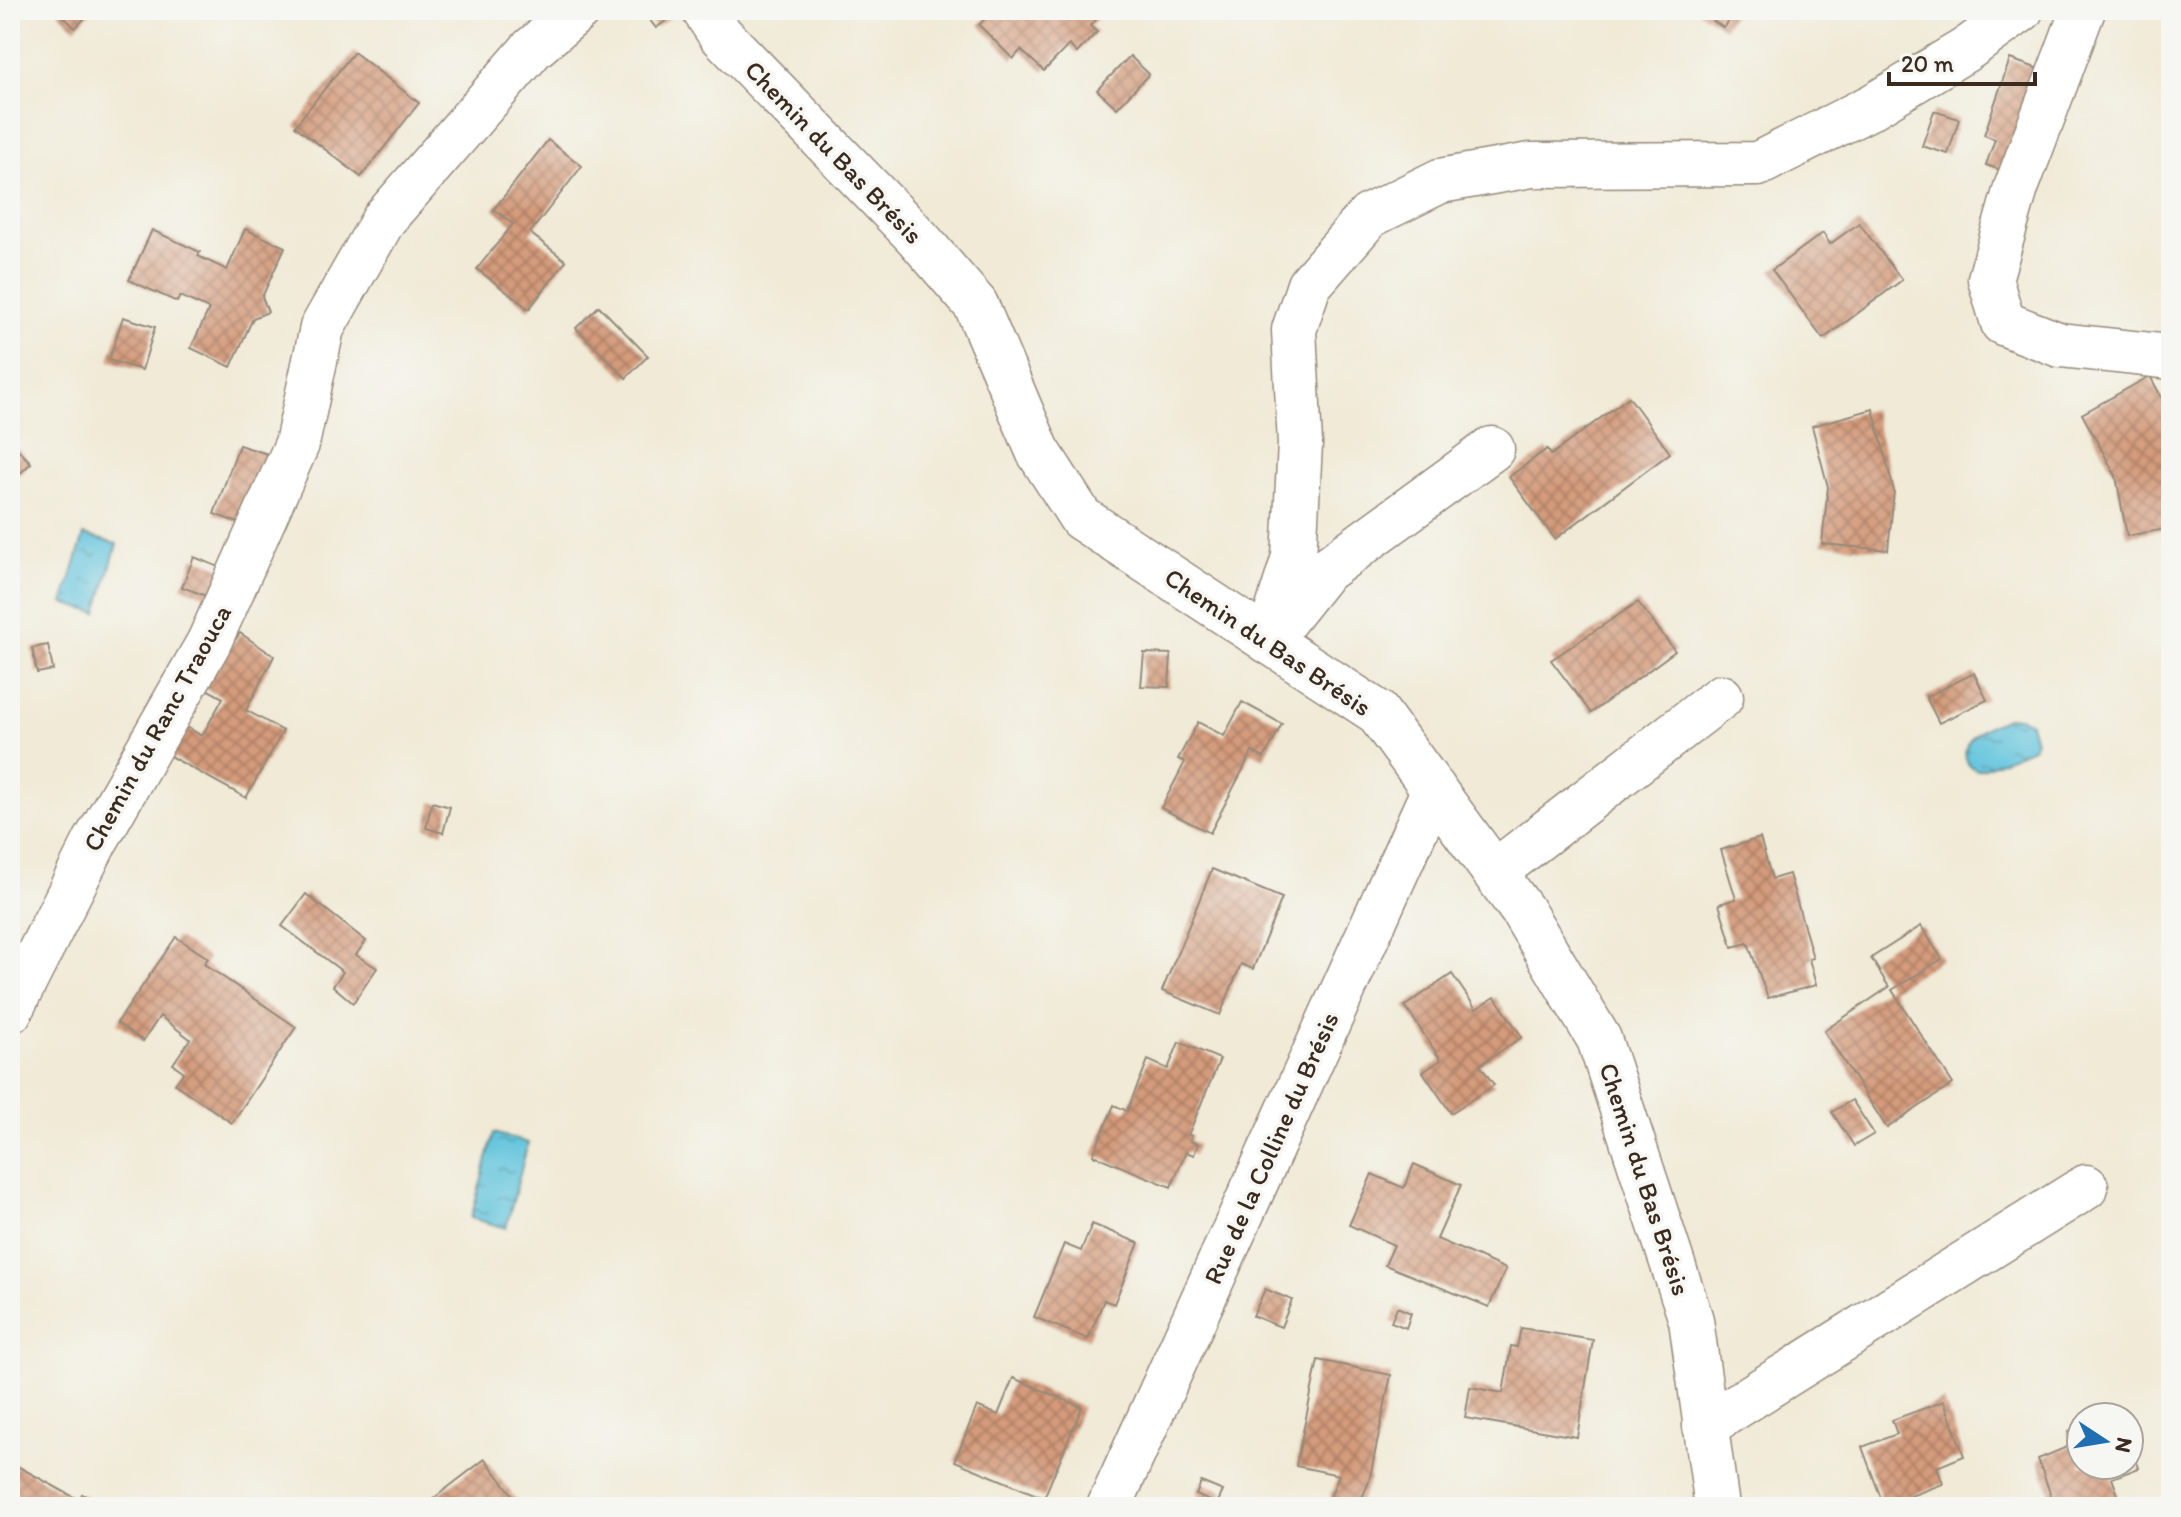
<svg xmlns="http://www.w3.org/2000/svg" width="2181" height="1517" viewBox="0 0 2181 1517" font-family="Itim,sans-serif">
	<style>
		.water { fill: url(#water-ripples); stroke: #4c767d; stroke-width: 2 }
		.building { fill: url(#building-cross-hatch) }
		.lines { fill: none; stroke-linecap: round; stroke-linejoin: round }
		.minor-casing { stroke: #968a7a; stroke-width: 47 }
		.minor { stroke: #fff; stroke-width: 44 }
		.labels { text-anchor: middle; stroke-width: 7; stroke-linejoin: round; paint-order: stroke }
		.street-label { font-size: 26px; fill: #3b2a1e; stroke: #f6f6f2 }
	</style>
	<defs>
		<pattern id="water-ripples" width="26" height="14" patternUnits="userSpaceOnUse" patternTransform="scale(2)"><rect width="26" height="14" fill="#5ec3dc"/><path d="M2 4q2-2 4 0t4 0M15 11q2-2 4 0t4 0" fill="none" stroke="#4f9fb2"/></pattern>
		<pattern id="building-cross-hatch" width="8" height="8" patternUnits="userSpaceOnUse" patternTransform="scale(2)"><rect width="8" height="8" fill="#d49b7c"/><path d="M0 0l8 8M0 8l8-8" fill="none" stroke="#ad7f65"/></pattern>
	</defs>
	<rect width="100%" height="100%" fill="#f6f6f2"/>
	<filter id="ink" filterUnits="userSpaceOnUse"><feTurbulence type="fractalNoise" baseFrequency=".0125" numOctaves="2"/><feDisplacementMap in="SourceGraphic" scale="16" xChannelSelector="R" yChannelSelector="G"/><feConvolveMatrix kernelMatrix="1 2 1 2 8 2 1 2 1" color-interpolation-filters="sRGB"/></filter>
	<filter id="wash" filterUnits="userSpaceOnUse"><feTurbulence type="fractalNoise" baseFrequency=".006" numOctaves="4" result="noise"/><feDisplacementMap in="SourceGraphic" scale="32" xChannelSelector="R" yChannelSelector="G"/><feGaussianBlur stdDeviation="1.8" result="paint"/><feColorMatrix in="noise" values="0 0 0 0 0 0 0 0 0 0 0 0 0 0 0 0 0 1.4 0 .05"/><feComposite in="paint" operator="in"/></filter>
	<g filter="url(#wash)">
		<rect width="100%" height="100%" fill="#f0ead6"/>
		<g class="water">
			<polygon points="84,535 117,544 97,613 63,603"/>
			<path d="M2009 717H2019L2030 723 2035 741 2032 748 1985 768 1977 770 1969 765C1954 739 1989 725 2009 717Z"/>
			<polygon points="494,1133 528,1143 506,1228 471,1218"/>
		</g>
		<g id="blocks">
			<g class="building">
				<polygon points="57,10 93,10 75,28"/>
				<polygon points="642,10 672,10 675,14 656,28"/>
				<polygon points="993,10 1105,10 1090,26 1097,32 1077,53 1069,45 1044,71 1021,50 1013,59 979,25"/>
				<polygon points="1697,10 1736,10 1724,28"/>
				<polygon points="354,52 419,103 361,177 295,126"/>
				<polygon points="1130,56 1149,74 1117,108 1097,90"/>
				<polygon points="2010,59 2042,70 2007,172 1986,165 1995,139 1984,135"/>
				<polygon points="13,75 18,141 10,158 10,76"/>
				<polygon points="1934,111 1959,119 1948,154 1922,146"/>
				<polygon points="548,140 582,166 530,233 566,261 529,309 477,269 513,224 494,209"/>
				<polygon points="1859,223 1902,280 1823,339 1772,270 1823,233 1830,244"/>
				<polygon points="245,229 285,247 262,297 268,312 253,318 231,367 191,348 209,309 180,296 177,302 129,280 152,230 200,252 198,256 227,270"/>
				<polygon points="599,306 648,356 626,378 576,328"/>
				<polygon points="123,317 155,327 142,370 109,360"/>
				<polygon points="2150,376 2171,415 2171,528 2127,536 2116,476 2082,414"/>
				<polygon points="1629,397 1670,453 1555,539 1509,477 1547,449 1551,455"/>
				<polygon points="1873,409 1894,491 1888,550 1822,544 1828,487 1812,426"/>
				<polygon points="10,441 31,463 13,480 17,486 10,493"/>
				<polygon points="239,445 277,457 252,528 214,514"/>
				<polygon points="194,557 229,571 214,599 182,587"/>
				<polygon points="1638,602 1675,651 1591,713 1551,660"/>
				<polygon points="240,633 274,656 246,710 283,731 246,798 168,755 185,726 202,736 223,698 201,686"/>
				<polygon points="48,645 53,670 37,673 32,648"/>
				<polygon points="1144,653 1171,654 1169,687 1141,686"/>
				<polygon points="1974,673 1987,700 1939,723 1926,697"/>
				<polygon points="1242,702 1282,724 1264,758 1252,752 1210,833 1161,808 1185,762 1178,759 1198,722 1224,736"/>
				<polygon points="432,802 450,807 443,833 426,828"/>
				<polygon points="1760,838 1772,879 1789,874 1813,958 1809,959 1816,985 1768,998 1748,943 1732,947 1719,904 1736,899 1721,850"/>
				<polygon points="1212,869 1282,898 1253,969 1241,964 1220,1015 1162,991"/>
				<polygon points="306,894 366,941 356,955 377,968 353,1003 333,986 343,972 282,926"/>
				<polygon points="1921,926 1942,959 1892,990 1953,1084 1887,1128 1824,1031 1889,987 1871,958"/>
				<polygon points="176,937 208,958 204,964 296,1027 232,1123 175,1084 184,1072 173,1064 190,1039 160,1016 143,1041 117,1023"/>
				<polygon points="1452,974 1476,1009 1495,997 1522,1037 1480,1065 1494,1085 1451,1113 1423,1072 1441,1060 1405,1006"/>
				<polygon points="1179,1042 1220,1059 1188,1135 1192,1136 1190,1141 1198,1144 1194,1155 1186,1152 1171,1187 1093,1155 1114,1105 1127,1111 1148,1060 1168,1069"/>
				<polygon points="1852,1100 1874,1134 1854,1146 1832,1112"/>
				<polygon points="1414,1164 1461,1185 1437,1239 1506,1269 1489,1307 1385,1265 1394,1245 1349,1225 1372,1174 1404,1188"/>
				<polygon points="1092,1224 1139,1243 1114,1304 1104,1300 1088,1339 1034,1317 1064,1244 1081,1251"/>
				<polygon points="1265,1289 1292,1300 1281,1327 1253,1316"/>
				<polygon points="1397,1307 1411,1313 1406,1328 1391,1322"/>
				<polygon points="1521,1328 1593,1340 1577,1437 1465,1418 1470,1387 1503,1393 1511,1346 1517,1347"/>
				<polygon points="1318,1360 1391,1375 1369,1482 1358,1507 1326,1507 1339,1475 1296,1466"/>
				<polygon points="1013,1378 1082,1407 1044,1498 955,1461 977,1406 998,1415"/>
				<polygon points="1944,1401 1964,1456 1937,1467 1943,1484 1884,1506 1862,1447 1897,1434 1892,1420"/>
				<polygon points="2081,1427 2081,1465 2129,1465 2129,1441 2139,1468 2112,1478 2118,1495 2088,1507 2055,1507 2038,1459 2072,1445 2068,1432"/>
				<polygon points="485,1459 522,1507 427,1507 425,1505"/>
				<polygon points="10,1462 79,1500 82,1494 105,1507 10,1507"/>
				<polygon points="1201,1482 1223,1491 1217,1504 1196,1495"/>
			</g>
		</g>
	</g>
	<g filter="url(#ink)">
		<use href="#blocks" fill-opacity="0" stroke="#968a7a" stroke-width="2"/>
		<g class="lines">
			<defs>
				<g id="minor">
					<polyline points="704,10 720,34 917,237 976,305 1038,451 1081,518 1377,712 1522,910 1599,1039 1691,1320 1717,1507"/>
					<polyline points="2083,10 2016,188 1990,279 2003,323 2060,345 2171,357"/>
					<polyline points="1492,449 1323,572 1268,641 1294,557 1300,444 1294,330 1309,285 1369,216 1440,181 1531,165 1758,164 1871,107 1967,49 2021,10"/>
					<polyline points="1495,872 1721,697"/>
					<polyline points="10,1011 95,842 209,642 297,444 322,328 384,219 532,49 578,10"/>
					<polyline points="1705,1426 2086,1187"/>
					<polyline points="1109,1507 1434,789"/>
				</g>
			</defs>
			<use href="#minor" class="minor-casing"/>
			<use href="#minor" class="minor"/>
		</g>
	</g>
	<g class="labels">
		<g class="street-label">
			<text transform="translate(834 152) rotate(46)" y="9">Chemin du Bas Brésis</text>
			<text transform="translate(1268 642) rotate(34)" y="9">Chemin du Bas Brésis</text>
			<text transform="translate(157 728) rotate(-61)" y="9">Chemin du Ranc Traouca</text>
			<text transform="translate(1271 1148) rotate(-66)" y="9">Rue de la Colline du Brésis</text>
			<text transform="translate(1645 1179) rotate(72)" y="9">Chemin du Bas Brésis</text>
		</g>
	</g>
	<rect width="2181" height="1517" fill="none" stroke="#f6f6f2" stroke-width="40"/>
	<g transform="translate(2105 1441) rotate(102)"><circle r="38" fill="#f6f6f2" stroke="#aba49d" stroke-width="2"/>
	<path d="M0-6L14 30L0 20L-14 30Z" fill="#1f6fb2"/>
	<text y="-12" font-size="22" font-weight="bold" text-anchor="middle" fill="#3b2a1e">N</text>
	</g>
	<path d="M1889 72v12h146v-12" fill="none" stroke="#3b2a1e" stroke-width="4"/>
	<text x="1901" y="72" font-size="24" fill="#3b2a1e" stroke="#f6f6f2" stroke-width="6" paint-order="stroke">20 m</text>
</svg>
